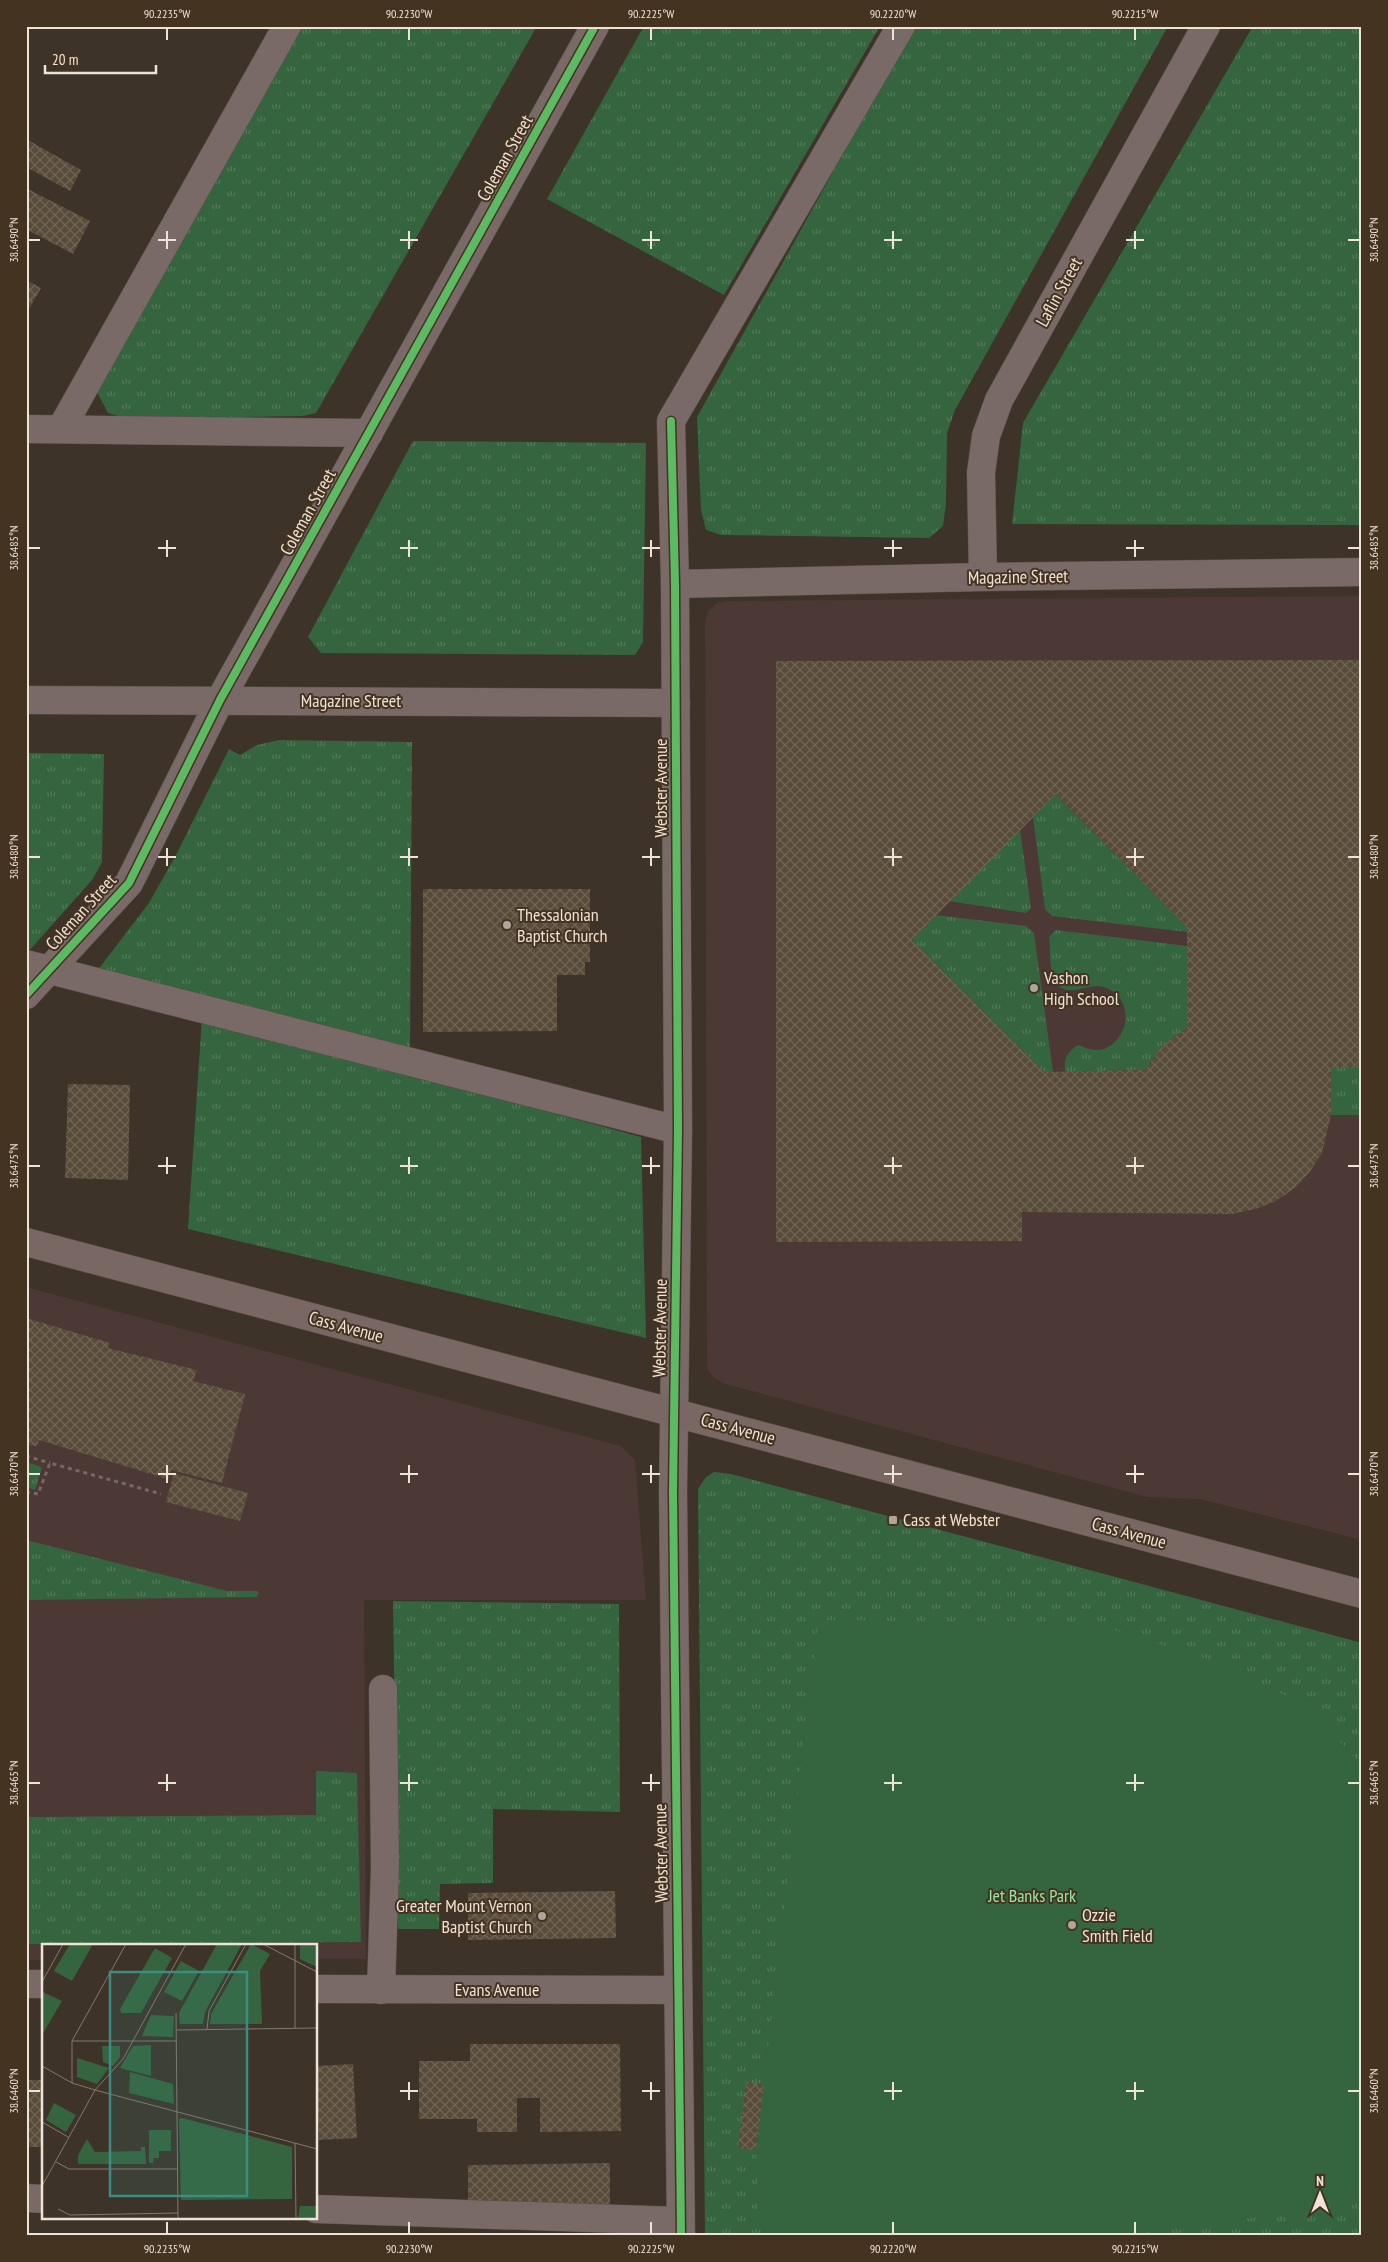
<svg xmlns="http://www.w3.org/2000/svg" width="1388" height="2262" viewBox="0 0 1388 2262" font-family="'PT Sans Narrow',sans-serif">
	<style>
		.education { fill: #4c3835 }
		.grass { fill: url(#grass-tufts) }
		.pitch { fill: #35653f }
		.building { fill: url(#building-cross-hatch); fill-rule: evenodd }
		.lines { fill: none; stroke-linecap: round; stroke-linejoin: round }
		.minor-casing { stroke: #584f47; stroke-width: 29 }
		.major-casing { stroke: #584f47; stroke-width: 29 }
		.path { stroke: #756965; stroke-width: 3; stroke-dasharray: 4 4; stroke-linecap: butt }
		.minor { stroke: #796967; stroke-width: 28 }
		.major { stroke: #796764; stroke-width: 28 }
		.cycleway-casing { stroke: #453321; stroke-width: 11 }
		.cycleway { stroke: #5cba63; stroke-width: 8 }
		.ticks { fill: none; stroke: #eee3d7; stroke-width: 2 }
		.poi-dot { fill: #b0a59a; stroke: #453321; stroke-width: 2 }
		.labels { text-anchor: middle; stroke-width: 4; stroke-linejoin: round; paint-order: stroke }
		.street-label { font-size: 18px; fill: #eee3d7; stroke: #453321 }
		.poi-label { font-size: 18px; fill: #eee3d7; stroke: #453321; text-anchor: start }
		.park-label { font-size: 18px; fill: #91e8a2; stroke: #453321 }
		.inset-road { fill: none; stroke: #84796f; stroke-width: 1 }
		.view { fill: #3c8c83; fill-opacity: 0.15; stroke: #3c8c83; stroke-width: 2.5 }
		.inset-edge { fill: none; stroke: #eee3d7; stroke-width: 2.5 }
		.neatline { fill: none; stroke: #eee3d7; stroke-width: 2 }
		.ticks-label { font-size: 12px; text-anchor: middle; fill: #eee3d7 }
	</style>
	<defs>
		<pattern id="grass-tufts" width="24" height="20" patternUnits="userSpaceOnUse" patternTransform="scale(1.25)"><rect width="24" height="20" fill="#35653f"/><path d="M3 7l-1-3M5 7V3M7 7l1-3M15 17l-1-3M17 17v-4M19 17l1-3" fill="none" stroke="#537b5a"/></pattern>
		<pattern id="building-cross-hatch" width="8" height="8" patternUnits="userSpaceOnUse" patternTransform="scale(1.25)"><rect width="8" height="8" fill="#584b39"/><path d="M0 0l8 8M0 8l8-8" fill="none" stroke="#706555"/></pattern>
	</defs>
	<rect width="100%" height="100%" fill="#3d3329"/>
	<g class="education">
		<polygon points="1362,596 1362,1540 1200,1499 1147,1497 726,1384 714,1378 708,1370 707,1356 705,620 708,611 717,603 726,601"/>
		<polygon points="26,1287 621,1446 635,1460 646,1600 364,1600 366,1959 316,1959 316,1946 44,1946 44,1960 26,1960"/>
	</g>
	<g class="grass">
		<polygon points="299,26 537,26 316,413 303,416 129,419 108,413 97,392 101,371"/>
		<polygon points="644,26 880,26 724,295 547,199"/>
		<polygon points="914,26 1168,26 955,410 947,433 946,503 943,526 929,538 721,535 706,530 701,510 697,417"/>
		<polygon points="1253,26 1362,26 1362,525 1012,524 1023,423"/>
		<polygon points="413,441 646,443 643,642 635,655 321,653 308,637"/>
		<polygon points="279,740 412,742 410,1053 97,971 149,903 176,855 229,749 240,755 257,745"/>
		<polygon points="26,753 104,754 102,862 92,880 29,951 26,951"/>
		<polygon points="1056,794 1187,927 1187,932 1052,916 1045,909 1033,817"/>
		<polygon points="1020,830 1031,908 1026,913 949,901"/>
		<polygon points="936,915 1026,926 1034,933 1053,1072 1044,1072 912,940"/>
		<path d="M1056 930 1187 946V1028L1162 1046 1145 1070 1065 1072C1064 1058 1066 1053 1078 1045 1085 1048 1096 1052 1104 1049 1124 1042 1134 1012 1117 995 1095 973 1073 1001 1058 985 1048 974 1051 951 1049 937Z"/>
		<polygon points="202,1017 641,1137 646,1338 188,1229"/>
		<rect x="1331" y="1068" width="31" height="47"/>
		<polygon points="26,1462 42,1467 35,1490 26,1487"/>
		<polygon points="714,1472 731,1474 1362,1643 1362,2236 705,2236 698,1489 706,1477"/>
		<polygon points="26,1540 227,1591 258,1591 257,1597 26,1600"/>
		<polygon points="393,1601 619,1604 620,1812 493,1809 493,1883 440,1884 439,1929 398,1929"/>
		<polygon points="316,1771 357,1773 361,1942 26,1944 26,1817 316,1815"/>
	</g>
	<polygon class="pitch" points="818,1620 969,1622 1109,1628 1225,1665 1311,1709 1362,1766 1362,2202 1119,2236 784,2236 758,2211 756,2150"/>
	<g class="building">
		<polygon points="26,139 81,170 70,191 26,167"/>
		<polygon points="26,188 90,221 73,254 26,229"/>
		<polygon points="26,280 41,288 26,314"/>
		<path d="M1362 660V1068H1331V1115L1322 1153 1309 1173 1295 1188 1276 1201 1256 1209 1232 1214 1022 1212V1241L776 1242V661ZM1056 794 1187 927V1028L1162 1046 1145 1070 1044 1072 912 940Z"/>
		<polygon points="423,889 590,889 590,962 585,962 585,975 557,975 557,1031 423,1032"/>
		<polygon points="68,1084 130,1085 128,1180 65,1178"/>
		<polygon points="26,1318 110,1343 108,1348 197,1370 193,1381 245,1394 222,1483 171,1470 168,1479 39,1440 37,1446 26,1445"/>
		<polygon points="174,1473 248,1493 240,1521 166,1502"/>
		<polygon points="615,1891 616,1938 468,1940 468,1893"/>
		<polygon points="470,2044 620,2044 621,2131 540,2132 540,2098 517,2098 517,2132 477,2132 477,2119 419,2119 419,2061 470,2061"/>
		<polygon points="353,2064 357,2138 319,2140 316,2066"/>
		<rect x="26" y="2080" width="18" height="67"/>
		<polygon points="746,2082 764,2084 756,2150 738,2148"/>
		<polygon points="610,2163 610,2207 468,2210 468,2165"/>
	</g>
	<g class="lines">
		<defs>
			<g id="minor">
				<polyline points="26,429 369,433"/>
				<polyline points="61,429 287,26"/>
				<polyline points="983,577 981,473 986,436 999,400 1206,26"/>
				<polyline points="675,584 983,577 1362,572"/>
				<polyline points="26,700 676,703"/>
				<polyline points="26,964 678,1130"/>
				<polyline points="26,995 129,883 220,700 595,26"/>
				<polyline points="26,1984 44,1984"/>
				<polyline points="316,1989 677,1990"/>
				<polyline points="381,1990 385,1867 383,1689"/>
				<polyline points="26,2198 44,2199"/>
				<polyline points="316,2209 680,2221"/>
				<polyline points="681,2236 673,1492 678,1130 675,584 671,421 901,26"/>
			</g>
			<polyline id="major" points="26,1242 1362,1594"/>
		</defs>
		<use href="#minor" class="minor-casing"/>
		<use href="#major" class="major-casing"/>
		<g class="path">
			<polyline points="26,1456 50,1463"/>
			<polyline points="26,1492 38,1494 50,1463 161,1494"/>
		</g>
		<use href="#minor" class="minor"/>
		<use href="#major" class="major"/>
		<defs>
			<g id="cycleway">
				<polyline points="671,421 675,584 678,1130 673,1492 681,2236"/>
				<polyline points="26,995 129,883 220,700 595,26"/>
			</g>
		</defs>
		<use href="#cycleway" class="cycleway-casing"/>
		<use href="#cycleway" class="cycleway"/>
	</g>
	<path class="ticks" d="M167 28V40M409 28V40M651 28V40M893 28V40M1135 28V40M167 231V249M409 231V249M651 231V249M893 231V249M1135 231V249M28 240H40M158 240H176M400 240H418M642 240H660M884 240H902M1126 240H1144M1348 240H1360M167 540V557M409 540V557M651 540V557M893 540V557M1135 540V557M28 548H40M158 548H176M400 548H418M642 548H660M884 548H902M1126 548H1144M1348 548H1360M167 848V866M409 848V866M651 848V866M893 848V866M1135 848V866M28 857H40M158 857H176M400 857H418M642 857H660M884 857H902M1126 857H1144M1348 857H1360M167 1157V1174M409 1157V1174M651 1157V1174M893 1157V1174M1135 1157V1174M28 1166H40M158 1166H176M400 1166H418M642 1166H660M884 1166H902M1126 1166H1144M1348 1166H1360M167 1465V1483M409 1465V1483M651 1465V1483M893 1465V1483M1135 1465V1483M28 1474H40M158 1474H176M400 1474H418M642 1474H660M884 1474H902M1126 1474H1144M1348 1474H1360M167 1774V1791M409 1774V1791M651 1774V1791M893 1774V1791M1135 1774V1791M28 1783H40M158 1783H176M400 1783H418M642 1783H660M884 1783H902M1126 1783H1144M1348 1783H1360M409 2082V2100M651 2082V2100M893 2082V2100M1135 2082V2100M28 2091H40M400 2091H418M642 2091H660M884 2091H902M1126 2091H1144M1348 2091H1360M167 2222V2234M409 2222V2234M651 2222V2234M893 2222V2234M1135 2222V2234"/>
	<g class="poi-dot">
		<circle cx="507" cy="925" r="5"/>
		<circle cx="1034" cy="988" r="5"/>
		<rect x="888" y="1515" width="10" height="10" rx="2.5"/>
		<circle cx="542" cy="1916" r="5"/>
		<circle cx="1072" cy="1925" r="5"/>
	</g>
	<g class="labels">
		<g class="street-label">
			<text transform="translate(505 158) rotate(-61)" y="6">Coleman Street</text>
			<text transform="translate(1059 292) rotate(-61)" y="6">Laflin Street</text>
			<text transform="translate(308 512) rotate(-61)" y="6">Coleman Street</text>
			<text transform="translate(1018 577) rotate(-1)" y="6">Magazine Street</text>
			<text x="351" y="707">Magazine Street</text>
			<text transform="translate(661 788) rotate(-90)" y="6">Webster Avenue</text>
			<text transform="translate(81 912) rotate(-48)" y="6">Coleman Street</text>
			<text transform="translate(346 1327) rotate(15)" y="6">Cass Avenue</text>
			<text transform="translate(660 1328) rotate(-89)" y="6">Webster Avenue</text>
			<text transform="translate(738 1429) rotate(15)" y="6">Cass Avenue</text>
			<text transform="translate(1129 1533) rotate(15)" y="6">Cass Avenue</text>
			<text transform="translate(661 1853) rotate(-91)" y="6">Webster Avenue</text>
			<text x="497" y="1996">Evans Avenue</text>
		</g>
		<g class="poi-label">
			<text x="517" y="921">Thessalonian<tspan x="517" dy="21">Baptist Church</tspan></text>
			<text x="1044" y="984">Vashon<tspan x="1044" dy="21">High School</tspan></text>
			<text x="903" y="1526">Cass at Webster</text>
			<text x="532" y="1912" text-anchor="end">Greater Mount Vernon<tspan x="532" dy="21">Baptist Church</tspan></text>
			<text x="1082" y="1921">Ozzie<tspan x="1082" dy="21">Smith Field</tspan></text>
		</g>
		<g class="park-label">
			<text x="1032" y="1902">Jet Banks Park</text>
		</g>
	</g>
	<g transform="translate(42 1944)">
		<rect width="275" height="275" fill="#3d3329"/>
		<path d="M28 0H51L30 37 12 27ZM175 0H200L163 68 161 80H138L137 69ZM209 0 228 10 218 27 220 80H168L169 70ZM258 0H275V23L258 15ZM113 4 130 14 99 69H79L78 65ZM139 17 157 27 140 57 122 48ZM1 48 20 57 0 91V50ZM109 71 132 72 131 93 100 92ZM109 101V132L78 124 91 102ZM60 102H78V113L71 122 61 118ZM35 114 67 124 55 140 35 133ZM88 128 131 140 132 160 87 149ZM12 159 34 171 24 188 4 176ZM140 174 250 203V255L139 256 137 175ZM107 186H129V207H117V214H112L111 219H107ZM45 195 53 208 99 207V203H103L104 220H36V211ZM258 262H275V275H256Z" fill="#35653f"/>
		<path d="M149 188 178 189 198 197 208 216 207 245 155 252H149L143 247Z" fill="#35653f"/>
		<path class="inset-road" d="M221 0 275 28M0 38 21 0M134 69 136 275M253 84V0M165 85 167 67 204 0M135 86 275 84M30 97H135M0 122 30 139 53 146 275 205M30 139V97L84 0M0 178 26 193M253 199 254 275M14 218 27 225H135M0 242 53 146 81 115 144 0M16 265 28 271 136 269"/>
		<path class="view" d="M68 28H205V252H68Z"/>
		<rect width="275" height="275" class="inset-edge"/>
	</g>
	<rect width="1388" height="2262" fill="none" stroke="#453321" stroke-width="55"/>
	<g transform="translate(1320 2194)" stroke="#453321" stroke-width="4" paint-order="stroke">
	<path d="M0-4L9 19L0 12L-9 19Z" fill="#eee3d7"/>
	<text y="-8" font-size="14" font-weight="bold" text-anchor="middle" fill="#eee3d7">N</text>
	</g>
	<path d="M45 65v8h111v-8" fill="none" stroke="#eee3d7" stroke-width="2.5"/>
	<text x="52" y="65" font-size="15" fill="#eee3d7" stroke="#453321" stroke-width="4" paint-order="stroke">20 m</text>
	<rect x="28" y="28" width="1332" height="2206" class="neatline"/>
	<g class="ticks-label">
		<text x="167" y="18">90.2235°W</text>
		<text x="409" y="18">90.2230°W</text>
		<text x="651" y="18">90.2225°W</text>
		<text x="893" y="18">90.2220°W</text>
		<text x="1135" y="18">90.2215°W</text>
		<text transform="translate(14 240) rotate(-90)" y="4">38.6490°N</text>
		<text transform="translate(1374 240) rotate(-90)" y="4">38.6490°N</text>
		<text transform="translate(14 548) rotate(-90)" y="4">38.6485°N</text>
		<text transform="translate(1374 548) rotate(-90)" y="4">38.6485°N</text>
		<text transform="translate(14 857) rotate(-90)" y="4">38.6480°N</text>
		<text transform="translate(1374 857) rotate(-90)" y="4">38.6480°N</text>
		<text transform="translate(14 1166) rotate(-90)" y="4">38.6475°N</text>
		<text transform="translate(1374 1166) rotate(-90)" y="4">38.6475°N</text>
		<text transform="translate(14 1474) rotate(-90)" y="4">38.6470°N</text>
		<text transform="translate(1374 1474) rotate(-90)" y="4">38.6470°N</text>
		<text transform="translate(14 1783) rotate(-90)" y="4">38.6465°N</text>
		<text transform="translate(1374 1783) rotate(-90)" y="4">38.6465°N</text>
		<text transform="translate(14 2091) rotate(-90)" y="4">38.6460°N</text>
		<text transform="translate(1374 2091) rotate(-90)" y="4">38.6460°N</text>
		<text x="167" y="2253">90.2235°W</text>
		<text x="409" y="2253">90.2230°W</text>
		<text x="651" y="2253">90.2225°W</text>
		<text x="893" y="2253">90.2220°W</text>
		<text x="1135" y="2253">90.2215°W</text>
	</g>
</svg>
